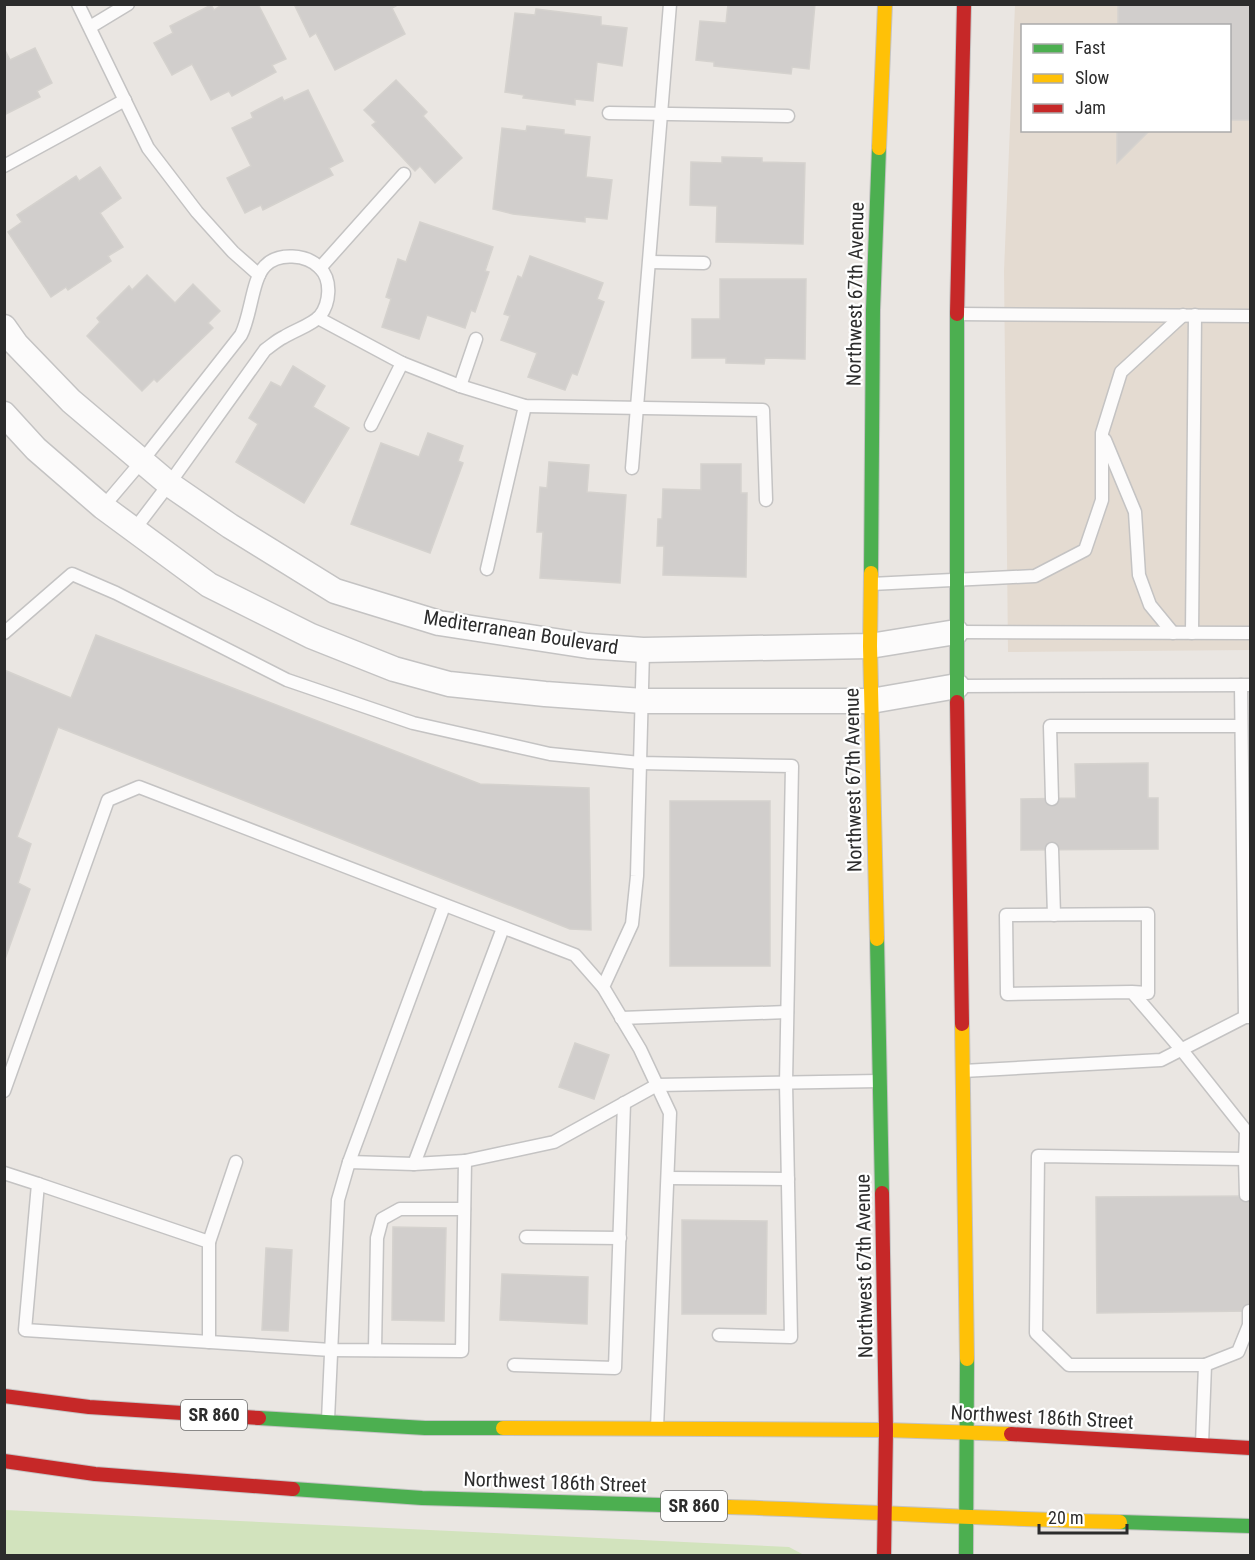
<svg xmlns="http://www.w3.org/2000/svg" width="1255" height="1560" viewBox="0 0 1255 1560" font-family="'Roboto Condensed',sans-serif">
	<style>
		.education { fill: #e4dbd1; fill-rule: evenodd }
		.green { fill: #d2e3bd }
		.building { fill: #d1cecc; stroke: #d5d2ce; stroke-width: 1.5 }
		.lines { fill: none; stroke-linecap: round; stroke-linejoin: round }
		.lane-casing { stroke: #c4c3c3; stroke-width: 15 }
		.street-casing { stroke: #c4c3c3; stroke-width: 27 }
		.fast-casing { stroke: #c4c3c3; stroke-width: 16 }
		.slow-casing { stroke: #c4c3c3; stroke-width: 16 }
		.jam-casing { stroke: #c4c3c3; stroke-width: 16 }
		.lane { stroke: #fcfbfb; stroke-width: 12 }
		.street { stroke: #fcfbfb; stroke-width: 24 }
		.fast { stroke: #4caf50; stroke-width: 14 }
		.slow { stroke: #ffc107; stroke-width: 14 }
		.jam { stroke: #c62828; stroke-width: 14 }
		.labels { text-anchor: middle; stroke-width: 4.5; stroke-linejoin: round; paint-order: stroke }
		.shield { fill: #fff; stroke: #6b6b6b; stroke-width: 1.5 }
		.shield-label { font-size: 18px; font-weight: bold; fill: #2c2c2c }
		.street-label { font-size: 20px; fill: #2c2c2c; stroke: #fff }
	</style>
	<rect width="100%" height="100%" fill="#eae6e2"/>
	<path class="education" d="M1015 5H1250V650L1008 652 1004 271ZM1022 26H1230V130H1022Z"/>
	<polygon class="green" points="5,1510 789,1547 804,1555 5,1555"/>
	<g class="building">
		<polygon points="223,4 258,4 286,59 272,65 276,72 232,96 229,91 211,100 192,64 172,75 154,43 173,33 170,26 211,5 214,10"/>
		<polygon points="294,4 395,4 396,6 392,8 405,34 335,70 316,33 310,37"/>
		<polygon points="728,4 815,4 809,69 792,67 791,74 714,66 714,62 696,60 700,21 726,23"/>
		<polygon points="1118,4 1250,4 1250,120 1230,120 1230,26 1118,26"/>
		<polygon points="536,9 601,17 601,25 627,28 622,66 597,62 593,101 575,99 575,105 523,98 524,95 505,92 515,13 535,15"/>
		<polygon points="4,48 10,60 35,48 52,83 37,91 40,97 4,115"/>
		<polygon points="396,80 427,112 423,116 462,158 435,183 420,166 415,171 372,125 376,122 364,110"/>
		<polygon points="308,90 343,161 329,168 333,175 263,210 261,205 245,213 227,178 251,166 232,128 253,118 251,113 282,97 284,101"/>
		<polygon points="527,126 564,130 564,134 590,137 586,177 612,180 607,219 585,217 585,222 513,214 493,209 502,128 526,131"/>
		<polygon points="1117,130 1150,130 1117,163"/>
		<polygon points="722,157 762,158 762,162 805,163 803,244 716,242 717,206 690,205 691,162 722,163"/>
		<polygon points="100,167 121,198 100,213 123,247 108,256 111,261 68,290 66,287 51,297 8,232 22,222 17,215 76,176 79,181"/>
		<polygon points="420,222 493,247 485,271 489,272 475,312 471,310 465,328 427,315 419,339 382,327 391,299 386,297 398,259 406,262"/>
		<polygon points="530,256 603,283 597,299 604,302 577,375 572,373 565,390 528,377 537,353 501,340 510,316 504,314 518,276 522,278"/>
		<polygon points="147,275 175,303 193,284 220,311 208,323 213,328 157,382 154,379 142,391 87,336 100,322 97,318 129,286 132,290"/>
		<polygon points="720,279 806,279 805,359 765,358 764,364 726,363 726,358 692,358 692,319 720,319"/>
		<polygon points="293,366 325,386 313,407 349,428 304,503 236,462 258,424 249,418 271,382 281,387"/>
		<polygon points="428,433 463,446 458,461 463,463 430,553 351,524 381,443 419,457"/>
		<polygon points="549,462 589,465 587,492 626,495 620,583 540,578 543,532 537,532 540,487 547,488"/>
		<polygon points="701,464 741,464 741,493 747,493 746,577 663,575 664,546 657,546 658,519 662,519 663,489 701,490"/>
		<polygon points="96,635 480,784 589,788 591,930 570,929 58,727 17,837 31,844 18,883 30,889 4,962 4,670 71,698"/>
		<polygon points="1148,763 1148,798 1158,798 1158,849 1021,850 1021,799 1076,798 1075,764"/>
		<rect x="670" y="801" width="100" height="165"/>
		<polygon points="575,1043 609,1055 594,1099 559,1087"/>
		<polygon points="1250,1196 1250,1311 1097,1313 1096,1197"/>
		<polygon points="682,1220 767,1221 766,1314 682,1314"/>
		<polygon points="393,1227 446,1228 444,1321 392,1320"/>
		<polygon points="266,1248 292,1250 288,1331 262,1330"/>
		<polygon points="502,1274 588,1277 587,1324 500,1320"/>
	</g>
	<g class="lines">
		<defs>
			<g id="lane">
				<polyline points="78,4 148,148 197,212 233,252 259,275"/>
				<polyline points="90,27 128,4"/>
				<polyline points="609,113 788,116"/>
				<polyline points="4,166 125,100"/>
				<polyline points="650,262 704,263"/>
				<polyline points="320,268 404,174"/>
				<polyline points="958,314 1250,316"/>
				<polyline points="318,318 402,363 460,386 525,406 763,410 766,500"/>
				<polyline points="460,386 476,339"/>
				<polyline points="371,425 402,363"/>
				<polyline points="1105,440 1135,512 1139,575 1150,605 1173,633"/>
				<polyline points="632,468 670,4"/>
				<path d="M103 507 142 461 241 335C251 316 252 279 265 266 278 252 307 254 320 268 332 280 330 303 320 316 312 325 295 330 284 337 277 340 271 346 265 350L169 484 134 530"/>
				<polyline points="487,569 525,406"/>
				<polyline points="871,584 1035,576 1085,550 1102,500 1102,433 1121,372 1183,315"/>
				<polyline points="958,632 1250,633"/>
				<polyline points="4,633 72,574 116,593 287,680 413,723 550,754 640,763 792,766 786,1083 791,1337 719,1335"/>
				<polyline points="1192,633 1195,315"/>
				<polyline points="643,650 637,876 632,924 603,987 640,1049 670,1113 657,1428"/>
				<polyline points="1241,685 1245,1017"/>
				<polyline points="958,686 1250,685"/>
				<polyline points="1052,799 1050,726 1241,726"/>
				<polyline points="1052,849 1054,915"/>
				<polyline points="1132,992 1007,994 1006,915 1148,914 1148,993 1132,992 1181,1049 1246,1131 1245,1159 1038,1156 1036,1333 1069,1365 1205,1365 1202,1444"/>
				<polyline points="621,1018 787,1012"/>
				<polyline points="963,1071 1161,1060 1245,1017 1250,1017"/>
				<polyline points="4,1091 108,800 139,787 575,955 603,987"/>
				<polyline points="1245,1159 1246,1195"/>
				<polyline points="349,1162 414,1164 465,1161 554,1142 657,1085 879,1081"/>
				<polyline points="414,1164 503,928"/>
				<polyline points="4,1173 38,1184 25,1330 331,1350 462,1351 465,1161"/>
				<polyline points="668,1178 788,1179"/>
				<polyline points="38,1184 209,1242 209,1342"/>
				<polyline points="526,1237 620,1238"/>
				<polyline points="209,1242 236,1162"/>
				<polyline points="375,1350 377,1238 382,1219 400,1209 464,1209"/>
				<polyline points="514,1365 615,1368 624,1103"/>
				<polyline points="1205,1365 1238,1352 1249,1325 1249,1311"/>
				<polyline points="328,1420 338,1200 349,1162 444,906"/>
			</g>
			<g id="street">
				<polyline points="4,327 16,344 71,401 169,484 230,526 335,591 439,623 588,646 643,650 870,646 956,632"/>
				<polyline points="4,414 36,449 103,507 209,585 311,636 394,669 449,684 545,694 643,701 871,701 957,686"/>
			</g>
			<g id="fast">
				<polyline points="957,314 957,702"/>
				<polyline points="871,573 873,310 879,148"/>
				<polyline points="877,939 882,1193"/>
				<polyline points="259,1418 425,1428 503,1428"/>
				<polyline points="293,1489 422,1498 728,1507"/>
				<polyline points="1120,1522 1250,1526"/>
				<polyline points="966,1556 967,1359"/>
			</g>
			<g id="slow">
				<polyline points="879,148 885,4"/>
				<polyline points="871,573 870,646 877,939"/>
				<polyline points="962,1024 967,1359"/>
				<polyline points="503,1428 886,1430 1011,1434"/>
				<path d="M728 1507C859 1511 989 1519 1120 1522"/>
			</g>
			<g id="jam">
				<polyline points="957,314 964,4"/>
				<polyline points="957,702 962,1024"/>
				<polyline points="882,1193 886,1430 884,1556"/>
				<polyline points="4,1396 89,1407 259,1418"/>
				<polyline points="1011,1434 1250,1448"/>
				<polyline points="4,1461 95,1474 293,1489"/>
			</g>
		</defs>
		<use href="#lane" class="lane-casing"/>
		<use href="#street" class="street-casing"/>
		<use href="#fast" class="fast-casing"/>
		<use href="#slow" class="slow-casing"/>
		<use href="#jam" class="jam-casing"/>
		<use href="#lane" class="lane"/>
		<use href="#street" class="street"/>
		<use href="#fast" class="fast"/>
		<use href="#slow" class="slow"/>
		<use href="#jam" class="jam"/>
	</g>
	<g class="labels">
		<g class="shield">
			<rect x="181" y="1400" width="66" height="30" rx="4.5"/>
			<rect x="661" y="1491" width="66" height="30" rx="4.5"/>
		</g>
		<g class="shield-label">
			<text x="214" y="1421">SR 860</text>
			<text x="694" y="1512">SR 860</text>
		</g>
		<g class="street-label">
			<text transform="translate(855 294) rotate(-89)" y="7">Northwest 67th Avenue</text>
			<text transform="translate(521 632) rotate(9)" y="7">Mediterranean Boulevard</text>
			<text transform="translate(853 780) rotate(-91)" y="7">Northwest 67th Avenue</text>
			<text transform="translate(864 1266) rotate(-91)" y="7">Northwest 67th Avenue</text>
			<text transform="translate(1042 1417) rotate(3)" y="7">Northwest 186th Street</text>
			<text transform="translate(555 1482) rotate(2)" y="7">Northwest 186th Street</text>
		</g>
	</g>
	<rect width="1255" height="1560" fill="none" stroke="#2c2c2c" stroke-width="12"/>
	<rect x="1021" y="24" width="210" height="108" fill="#ffffff" stroke="#ababab" stroke-width="1.5"/>
	<rect x="1033" y="44" width="30" height="9" fill="#4caf50" stroke="#ababab" stroke-width="1.5"/>
	<text x="1075" y="54" font-size="18" fill="#2c2c2c">Fast</text>
	<rect x="1033" y="74" width="30" height="9" fill="#ffc107" stroke="#ababab" stroke-width="1.5"/>
	<text x="1075" y="84" font-size="18" fill="#2c2c2c">Slow</text>
	<rect x="1033" y="104" width="30" height="9" fill="#c62828" stroke="#ababab" stroke-width="1.5"/>
	<text x="1075" y="114" font-size="18" fill="#2c2c2c">Jam</text>
	<path d="M1039 1524v9h88v-9" fill="none" stroke="#2c2c2c" stroke-width="3"/>
	<text x="1048" y="1524" font-size="18" fill="#2c2c2c" stroke="#ffffff" stroke-width="4.5" paint-order="stroke">20 m</text>
</svg>
